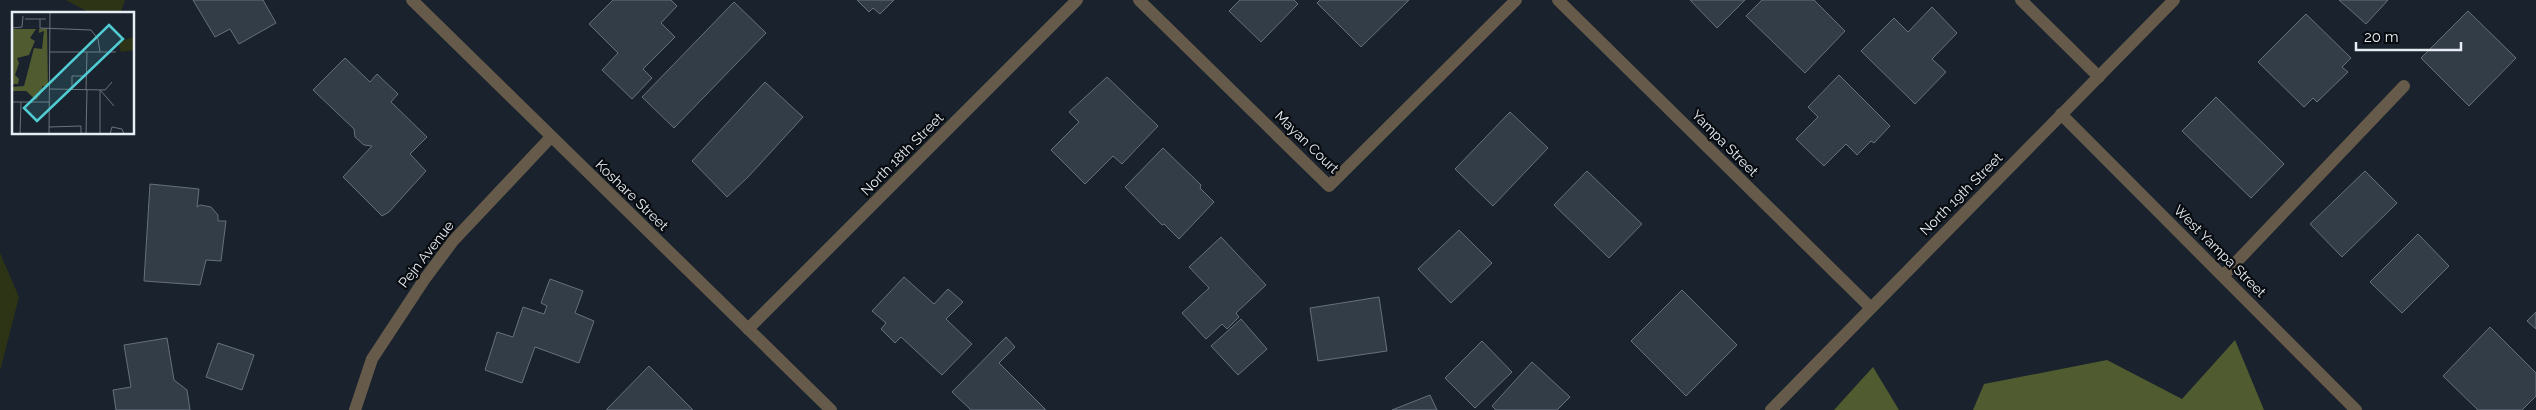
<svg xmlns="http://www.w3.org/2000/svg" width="2536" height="410" viewBox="0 0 2536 410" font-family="Raleway,sans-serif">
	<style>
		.green { fill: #2d3415 }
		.forest { fill: #505b2f }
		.building { fill: #333d48; stroke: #65717d }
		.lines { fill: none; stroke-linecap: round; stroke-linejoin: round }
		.service { stroke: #665b4a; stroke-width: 12 }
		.minor { stroke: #665b4a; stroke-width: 12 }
		.tertiary { stroke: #665b4a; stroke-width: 12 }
		.labels { text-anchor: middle; stroke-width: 4.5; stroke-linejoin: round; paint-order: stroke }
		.street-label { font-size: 14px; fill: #e7edf4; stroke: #080c10 }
		.inset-road { fill: none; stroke: #6b737d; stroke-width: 1 }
		.view { fill: #51ccd2; fill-opacity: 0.15; stroke: #51ccd2; stroke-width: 2.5 }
		.inset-edge { fill: none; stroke: #e7edf4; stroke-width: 2.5 }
	</style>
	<rect width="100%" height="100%" fill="#19222d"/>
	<g class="green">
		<polygon points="66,0 125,0 120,14 92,14"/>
		<polygon points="0,253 19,297 0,371"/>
	</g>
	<g class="forest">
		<polygon points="2235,340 2264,410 1973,410 1984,384 2107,360 2182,399"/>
		<polygon points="1873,367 1899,410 1834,410"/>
	</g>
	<g class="building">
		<polygon points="193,0 263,0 276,23 239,44 230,29 215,37"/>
		<polygon points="613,0 671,0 677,6 661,23 675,37 643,69 652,78 632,99 602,70 618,53 589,24"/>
		<polygon points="857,0 894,0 880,14 873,8 869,12"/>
		<polygon points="1240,0 1294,0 1298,4 1261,42 1229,11"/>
		<polygon points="1320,0 1409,0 1361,47 1317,3"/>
		<polygon points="1690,0 1745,0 1717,28"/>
		<polygon points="1762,0 1814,0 1845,31 1805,73 1746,16"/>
		<polygon points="2339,0 2388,0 2366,24"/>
		<polygon points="734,2 766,33 674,128 642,97"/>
		<polygon points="1932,7 1957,33 1932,59 1946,72 1915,104 1861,51 1894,18 1908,32"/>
		<polygon points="2468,11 2516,58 2469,106 2421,58"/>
		<polygon points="2306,14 2351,58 2342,67 2348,72 2317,102 2313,98 2304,107 2258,62"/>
		<polygon points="345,58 370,82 377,74 398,94 391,102 427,137 410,154 426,171 389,212 382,216 343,177 372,146 364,145 355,137 354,129 313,90"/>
		<polygon points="1839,75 1890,126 1874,143 1871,141 1857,155 1846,144 1824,166 1796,139 1818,117 1808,107"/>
		<polygon points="1107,77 1158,126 1122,164 1113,156 1085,184 1051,150 1079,122 1069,112"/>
		<polygon points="765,82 803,117 749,176 727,197 692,161"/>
		<polygon points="2216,97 2284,164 2251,198 2182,131"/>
		<polygon points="1510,112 1548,148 1493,206 1455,169"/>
		<polygon points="1163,148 1201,185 1200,188 1214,202 1179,239 1164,224 1162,225 1125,187"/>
		<polygon points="1587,171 1642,224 1609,258 1554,205"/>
		<polygon points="2365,171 2397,203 2342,257 2310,224"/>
		<polygon points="150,184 199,189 197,207 200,205 211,207 218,215 218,221 226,221 221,261 206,260 200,285 144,281"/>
		<polygon points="1459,230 1492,263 1451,303 1418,269"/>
		<polygon points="2418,234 2449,266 2402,313 2370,282"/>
		<polygon points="1221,237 1266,285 1236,313 1239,317 1227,329 1222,324 1206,339 1182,313 1209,288 1189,267"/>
		<polygon points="904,277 934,304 948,289 963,302 946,319 972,344 942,375 901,337 895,343 881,329 886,323 872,311"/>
		<polygon points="550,279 583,291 575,313 594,321 579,363 535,347 522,383 485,370 497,332 513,337 523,307 544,314 547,306 541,303"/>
		<polygon points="1682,290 1737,345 1686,396 1631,341"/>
		<polygon points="1379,297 1387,351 1318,361 1310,308"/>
		<polygon points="2536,312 2536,329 2527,321"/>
		<polygon points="1241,319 1267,349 1238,375 1211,346"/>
		<polygon points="2490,327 2536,373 2536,396 2522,410 2478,410 2443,376"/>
		<polygon points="1006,337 1015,347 999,363 1046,410 971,410 952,392"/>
		<polygon points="167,338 174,380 187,390 190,410 116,410 113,390 131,387 124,345"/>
		<polygon points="1482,341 1512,372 1475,408 1445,378"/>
		<polygon points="218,343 254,355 242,390 206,377"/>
		<polygon points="1532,362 1570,397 1557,410 1496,410 1492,406"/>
		<polygon points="649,366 693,410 606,410"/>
		<polygon points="1430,395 1437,410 1392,410"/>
	</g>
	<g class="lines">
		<polyline class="service" points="2223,276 2404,86"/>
		<g class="minor">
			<polyline points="412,0 831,410"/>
			<polyline points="1139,0 1329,186 1516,0"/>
			<polyline points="1558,0 1870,307"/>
			<polyline points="2021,0 2099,77"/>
			<polyline points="2061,114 2356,410"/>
			<polyline points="748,329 1077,0"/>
			<polyline points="355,410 372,359 424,280 453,241 551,137"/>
		</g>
		<polyline class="tertiary" points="1771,410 2174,0"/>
	</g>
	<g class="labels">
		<g class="street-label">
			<text transform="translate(1307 142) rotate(44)" y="5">Mayan Court</text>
			<text transform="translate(1725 143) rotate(45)" y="5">Yampa Street</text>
			<text transform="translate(902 154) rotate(-45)" y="5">North 18th Street</text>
			<text transform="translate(1961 194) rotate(-45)" y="5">North 19th Street</text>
			<text transform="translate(632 195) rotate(44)" y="5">Koshare Street</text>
			<text transform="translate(2220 251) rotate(45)" y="5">West Yampa Street</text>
			<text transform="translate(426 254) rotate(-52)" y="5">Pejn Avenue</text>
		</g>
	</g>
	<g transform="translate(12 12)">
		<rect width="122" height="122" fill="#19222d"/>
		<path d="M122 25V38L109 40 106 30Z" fill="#2d3415"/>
		<path d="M35 16 36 75 30 74 31 78 24 88 14 79H0V75L12 74 22 36 30 37 32 19 27 21V17ZM0 17H24L18 26 23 29 17 43 5 46 7 51 3 63 7 67 6 72H1Z" fill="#505b2f"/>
		<path class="inset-road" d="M13 7H34M28 7V16L79 18 86 27 88 40M0 16 10 15 11 4M38 40H104M38 77 93 78 100 70M60 78V64H74M74 78 75 40M89 79 102 94M0 90H38M37 115 69 114V122M8 122 9 90M37 122 38 0M74 122 75 78M88 122V78M98 122 100 115 110 117 112 122"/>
		<path class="view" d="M97 13 111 27 25 109 12 96Z"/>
		<rect width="122" height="122" class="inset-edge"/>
	</g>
	<path d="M2356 42v8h105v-8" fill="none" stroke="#e7edf4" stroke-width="2.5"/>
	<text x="2364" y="42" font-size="15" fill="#e7edf4" stroke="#080c10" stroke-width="4" paint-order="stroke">20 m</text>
</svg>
